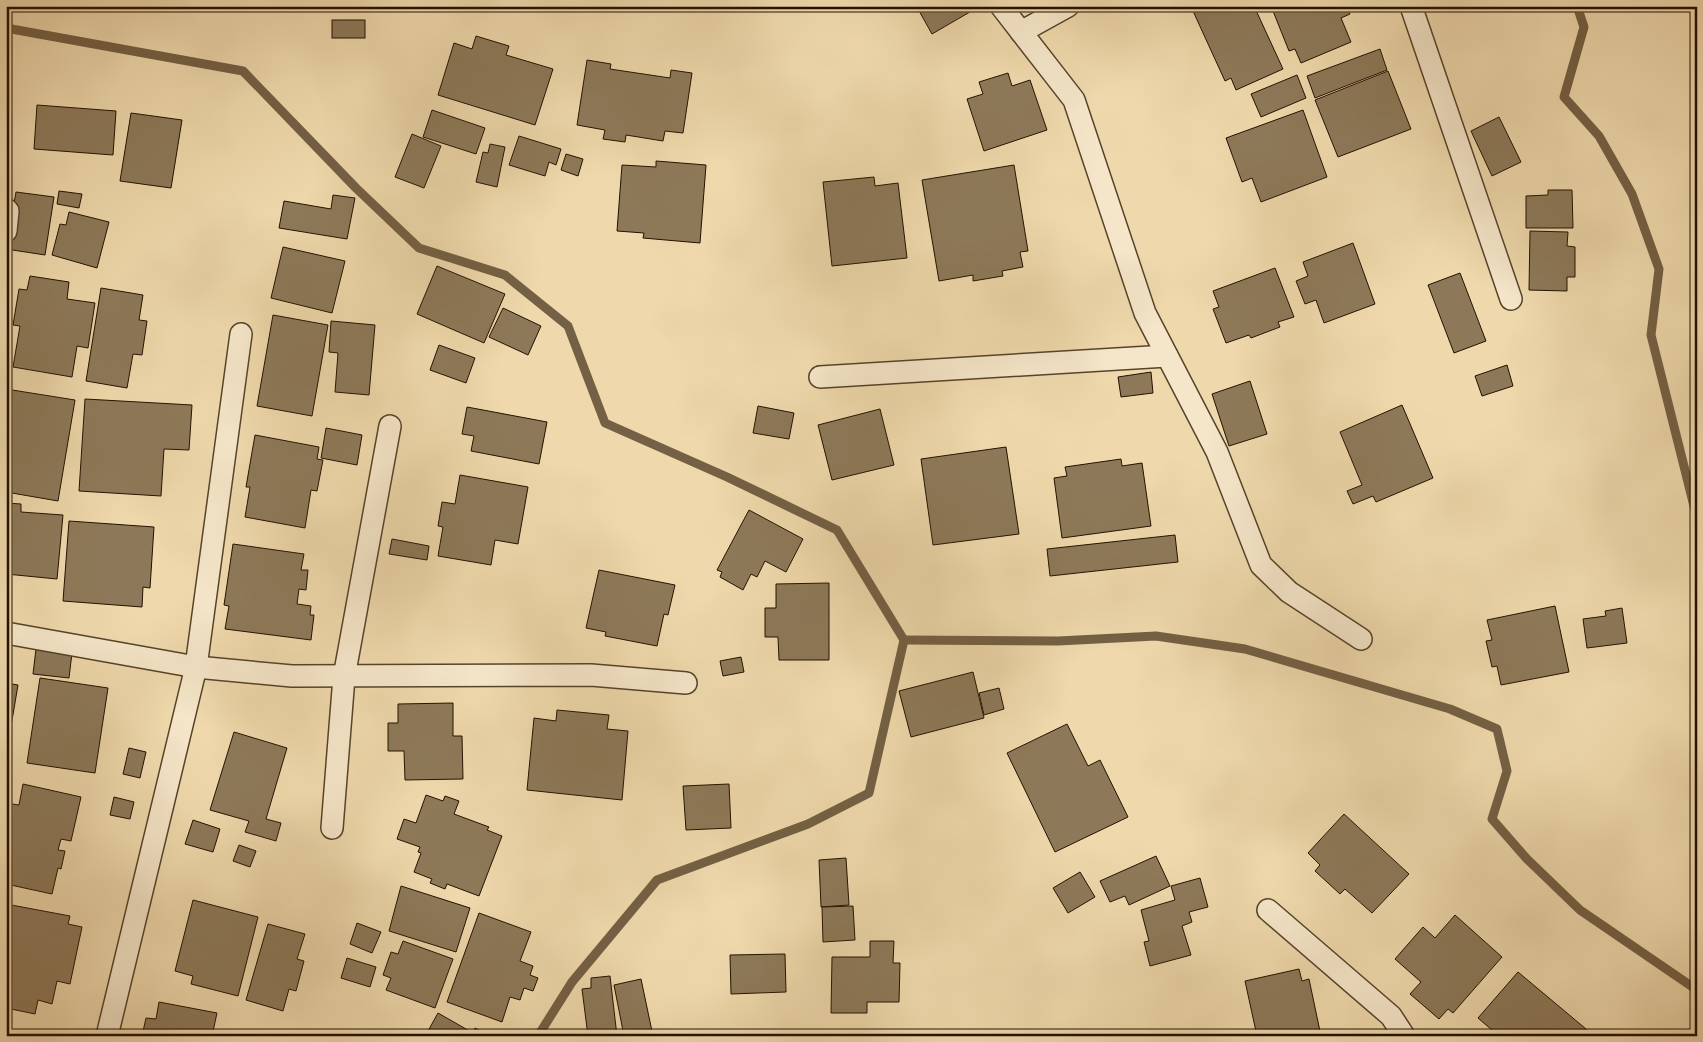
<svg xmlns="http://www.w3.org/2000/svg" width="1703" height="1042" viewBox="0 0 1703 1042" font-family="'IM FELL French Canon',serif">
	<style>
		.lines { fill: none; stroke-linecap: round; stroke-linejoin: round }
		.stream { stroke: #746044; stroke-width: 9 }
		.building { fill: #8d7959; stroke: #231100 }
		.street-casing { stroke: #56432b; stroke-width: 24 }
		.street { stroke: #f5e6c9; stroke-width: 21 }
	</style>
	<rect width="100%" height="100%" fill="#efd9ac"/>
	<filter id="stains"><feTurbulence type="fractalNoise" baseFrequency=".004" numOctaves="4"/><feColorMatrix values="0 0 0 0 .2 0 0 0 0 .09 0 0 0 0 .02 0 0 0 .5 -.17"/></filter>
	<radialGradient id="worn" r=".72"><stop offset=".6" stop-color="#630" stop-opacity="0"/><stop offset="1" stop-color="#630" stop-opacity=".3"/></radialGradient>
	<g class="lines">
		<g class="stream">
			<polyline points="1577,6 1584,27 1564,97 1599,136 1632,194 1659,269 1651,335 1697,518"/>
			<polyline points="6,28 243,71 356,188 419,248 505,275 568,326 605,423 727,477 837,530 904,640 869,793 808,824 657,880 572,982 538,1036"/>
			<polyline points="904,640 1058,641 1156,636 1245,649 1450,709 1497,729 1507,771 1492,819 1527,859 1580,910 1697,990"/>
		</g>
	</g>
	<g class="building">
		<polygon points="923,6 973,6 975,9 932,34 918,9"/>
		<polygon points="1198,6 1254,6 1283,69 1236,90 1231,78 1225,81 1193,11 1199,8"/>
		<polygon points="1271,6 1346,6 1350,14 1341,18 1351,42 1301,63 1295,49 1289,51"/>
		<rect x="332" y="20" width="33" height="18"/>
		<polygon points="476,36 509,46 506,55 553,69 535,125 438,95 454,43 472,49"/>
		<polygon points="1380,49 1387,70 1315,98 1307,76"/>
		<polygon points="587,60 611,64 610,69 670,78 671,70 692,73 683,133 665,131 663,141 626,135 625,142 603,139 605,130 577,125"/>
		<polygon points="1388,71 1411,129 1338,157 1315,100"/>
		<polygon points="1008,73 1012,86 1030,80 1047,130 984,151 967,99 983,94 979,82"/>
		<polygon points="1297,75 1306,98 1261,117 1251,94"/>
		<polygon points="37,105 116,111 113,155 34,149"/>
		<polygon points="432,110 485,128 476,154 423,137"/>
		<polygon points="1303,110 1327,177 1261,202 1252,178 1242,182 1226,138"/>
		<polygon points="131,113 182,120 171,188 120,181"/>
		<polygon points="1499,117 1521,162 1492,176 1471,131"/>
		<polygon points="412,134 441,146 424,188 395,177"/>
		<polygon points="519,136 561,149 556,165 549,162 545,176 509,165"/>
		<polygon points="490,144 505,147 497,187 476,182 483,152 488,153"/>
		<polygon points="566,154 583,159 578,176 561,170"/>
		<polygon points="656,161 706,165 700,243 643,238 644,233 617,231 622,165 656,167"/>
		<polygon points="1014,165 1028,251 1020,252 1023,267 1002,271 1003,276 973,281 973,275 939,281 922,180"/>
		<polygon points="874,177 875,186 898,183 907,258 832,266 823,182"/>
		<polygon points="1548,190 1572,190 1573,228 1526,228 1526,196 1548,195"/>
		<polygon points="59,191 82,194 79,208 57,204"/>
		<polygon points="16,192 54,197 45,255 6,249"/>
		<polygon points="333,195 355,198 347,239 279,228 284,201 331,209"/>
		<polygon points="69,212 109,222 97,268 52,255 60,224 66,225"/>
		<polygon points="1530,231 1568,232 1567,246 1575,247 1575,277 1567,277 1567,291 1529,290"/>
		<polygon points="1353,243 1375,304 1324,323 1316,300 1305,304 1296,281 1308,276 1303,262"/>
		<polygon points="283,247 345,261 332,313 271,298"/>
		<polygon points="437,266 505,294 484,343 417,314"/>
		<polygon points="1275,268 1294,317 1278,322 1280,327 1251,338 1249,335 1226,343 1213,309 1219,307 1213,291"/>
		<polygon points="1460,273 1486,341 1454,353 1428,285"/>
		<polygon points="30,276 69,282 67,299 95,303 88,348 77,346 72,377 13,367 20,326 13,325 19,289 27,290"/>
		<polygon points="101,288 143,295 139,320 147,321 142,355 133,354 127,388 86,381"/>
		<polygon points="503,308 541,326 528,355 489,337"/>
		<polygon points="273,315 328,325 312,416 257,406"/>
		<polygon points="331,321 375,325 369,395 335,392 338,353 329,352"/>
		<polygon points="439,345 475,358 466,383 430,370"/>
		<polygon points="1507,365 1513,386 1482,396 1475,376"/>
		<polygon points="1151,372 1153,393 1121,397 1118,377"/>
		<polygon points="1250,381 1267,434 1229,446 1212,394"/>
		<polygon points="6,389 75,400 58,501 6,492"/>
		<polygon points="85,399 192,405 189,450 164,449 161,496 79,491"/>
		<polygon points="1402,405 1433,478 1376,502 1373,496 1353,504 1347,491 1362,485 1340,432"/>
		<polygon points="758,406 794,413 789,439 753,433"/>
		<polygon points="467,407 547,422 539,464 471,451 474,436 462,434"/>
		<polygon points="880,409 894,465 832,480 818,425"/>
		<polygon points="326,428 362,435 357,465 321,458"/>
		<polygon points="255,435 319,447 317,459 323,460 317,491 311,490 305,528 245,517 250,487 246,487"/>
		<polygon points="1006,447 1019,534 933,545 921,459"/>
		<polygon points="1121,459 1122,466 1142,463 1151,526 1062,538 1054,478 1067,476 1065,467"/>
		<polygon points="460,475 528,487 518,544 495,540 491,565 438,556 443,527 438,526 442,502 455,504"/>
		<polygon points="6,503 21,504 21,512 63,515 57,579 6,574"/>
		<polygon points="749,510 803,539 786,572 765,561 757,577 751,574 743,590 720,577 722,572 717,570"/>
		<polygon points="69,521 154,527 150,588 143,587 142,607 63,601"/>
		<polygon points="1175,535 1178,562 1050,576 1047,549"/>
		<polygon points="392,539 429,546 427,560 389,554"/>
		<polygon points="233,544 304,554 301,570 308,570 306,590 299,589 297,604 311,606 310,615 314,615 311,640 225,629 229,606 224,605"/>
		<polygon points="599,570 675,585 668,615 664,614 657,646 605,636 606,632 586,628"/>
		<polygon points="829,583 829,660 779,660 778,637 765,637 765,608 776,608 776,584"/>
		<polygon points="1555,606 1569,672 1501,685 1497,666 1492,667 1486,641 1492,640 1487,620"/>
		<polygon points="1622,608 1627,643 1587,648 1583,619 1606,616 1605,611"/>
		<polygon points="36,649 72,653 69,678 33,674"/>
		<polygon points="741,657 744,672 723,676 720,661"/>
		<polygon points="973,672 984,718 911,737 899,691"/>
		<polygon points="40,678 108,688 95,773 27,763"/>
		<polygon points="6,683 18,685 6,756"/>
		<polygon points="999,688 1004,709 984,715 979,693"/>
		<polygon points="453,703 453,736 462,736 463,779 405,780 404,751 388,751 388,723 398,723 398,704"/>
		<polygon points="557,710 609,715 607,729 628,731 622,800 527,790 534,718 556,721"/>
		<polygon points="1067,724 1088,766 1100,760 1128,817 1055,852 1007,753"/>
		<polygon points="234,732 287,748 266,819 281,823 276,841 245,832 249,821 210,810"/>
		<polygon points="129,748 146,752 140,778 123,774"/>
		<polygon points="23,784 81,797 71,841 61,839 58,850 65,851 61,869 58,868 52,894 6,884 6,803 19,805"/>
		<polygon points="729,784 731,828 686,830 683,786"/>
		<polygon points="426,795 443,801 445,796 459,801 454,814 489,827 487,830 502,836 479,896 447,884 445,889 430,883 432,879 414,872 421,853 418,852 420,847 397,839 404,819 416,823"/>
		<polygon points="114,797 134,802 130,819 110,815"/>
		<polygon points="1344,814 1409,874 1372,913 1345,889 1340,894 1315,871 1320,865 1308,853"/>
		<polygon points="193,820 220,829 213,852 185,844"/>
		<polygon points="239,845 256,851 250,867 233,861"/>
		<polygon points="1156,856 1170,886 1129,905 1125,896 1110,902 1100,881"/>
		<polygon points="846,858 849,905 821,907 819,860"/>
		<polygon points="1080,872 1095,897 1068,913 1053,888"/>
		<polygon points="1200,878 1208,907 1189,912 1192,922 1182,926 1191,955 1150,966 1144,942 1149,941 1141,910 1175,900 1171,886"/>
		<polygon points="401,886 470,908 456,952 389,931"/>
		<polygon points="193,900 258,917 238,996 191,984 193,976 175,971"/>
		<polygon points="6,904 70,916 68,924 82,927 70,984 57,981 52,1004 38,1000 35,1014 6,1008"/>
		<polygon points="853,906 855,940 823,942 822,907"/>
		<polygon points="479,913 531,932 520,961 533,966 530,975 538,978 533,991 524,988 520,1000 510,997 502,1022 447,1002"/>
		<polygon points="1455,915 1502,957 1453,1013 1448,1009 1439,1019 1410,994 1421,982 1395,959 1423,927 1435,938"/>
		<polygon points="357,923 381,932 372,953 350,944"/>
		<polygon points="268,924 305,934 297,959 304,961 296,991 289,989 283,1011 246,1000"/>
		<polygon points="403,941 453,959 435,1008 386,990 391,978 383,975 391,952 398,954"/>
		<polygon points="870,941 894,941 893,963 900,963 899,1002 867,1002 867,1013 831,1013 832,957 870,957"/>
		<polygon points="785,954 786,992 731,994 730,955"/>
		<polygon points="347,958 376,967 370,987 341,978"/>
		<polygon points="1299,969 1302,981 1309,979 1321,1036 1257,1036 1245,981"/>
		<polygon points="1518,972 1592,1034 1590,1036 1499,1036 1478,1018"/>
		<polygon points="610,976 617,1036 588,1036 582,989 591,988 591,978"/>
		<polygon points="641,979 653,1036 624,1036 614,985"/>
		<polygon points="159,1002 217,1013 212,1036 142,1036 146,1018 156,1019"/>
		<polygon points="438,1013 473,1033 475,1028 490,1036 430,1036 432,1034 428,1031"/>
	</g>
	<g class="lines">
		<defs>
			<g id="street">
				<polyline points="1001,6 1074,100 1145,313 1217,452 1261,565 1289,592 1361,639"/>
				<polyline points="1411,6 1511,299"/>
				<polyline points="1021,32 1068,6"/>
				<polyline points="6,209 8,211 6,231"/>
				<polyline points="820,377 1167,356"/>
				<polyline points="6,633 196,667 292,676 591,675 686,683"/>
				<polyline points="332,828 344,677 390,426"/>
				<polyline points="1268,910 1391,1016 1404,1036"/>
				<polyline points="107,1036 196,667 241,334"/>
			</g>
		</defs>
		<use href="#street" class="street-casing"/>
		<use href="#street" class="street"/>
	</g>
	<rect width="1703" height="1042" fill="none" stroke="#efd9ac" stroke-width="25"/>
	<rect x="8" y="8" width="1688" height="1027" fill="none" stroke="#231100" stroke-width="2.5"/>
	<rect x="12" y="12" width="1678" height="1017" fill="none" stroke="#231100"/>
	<rect width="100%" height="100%" filter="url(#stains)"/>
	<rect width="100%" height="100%" fill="url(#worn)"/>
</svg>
